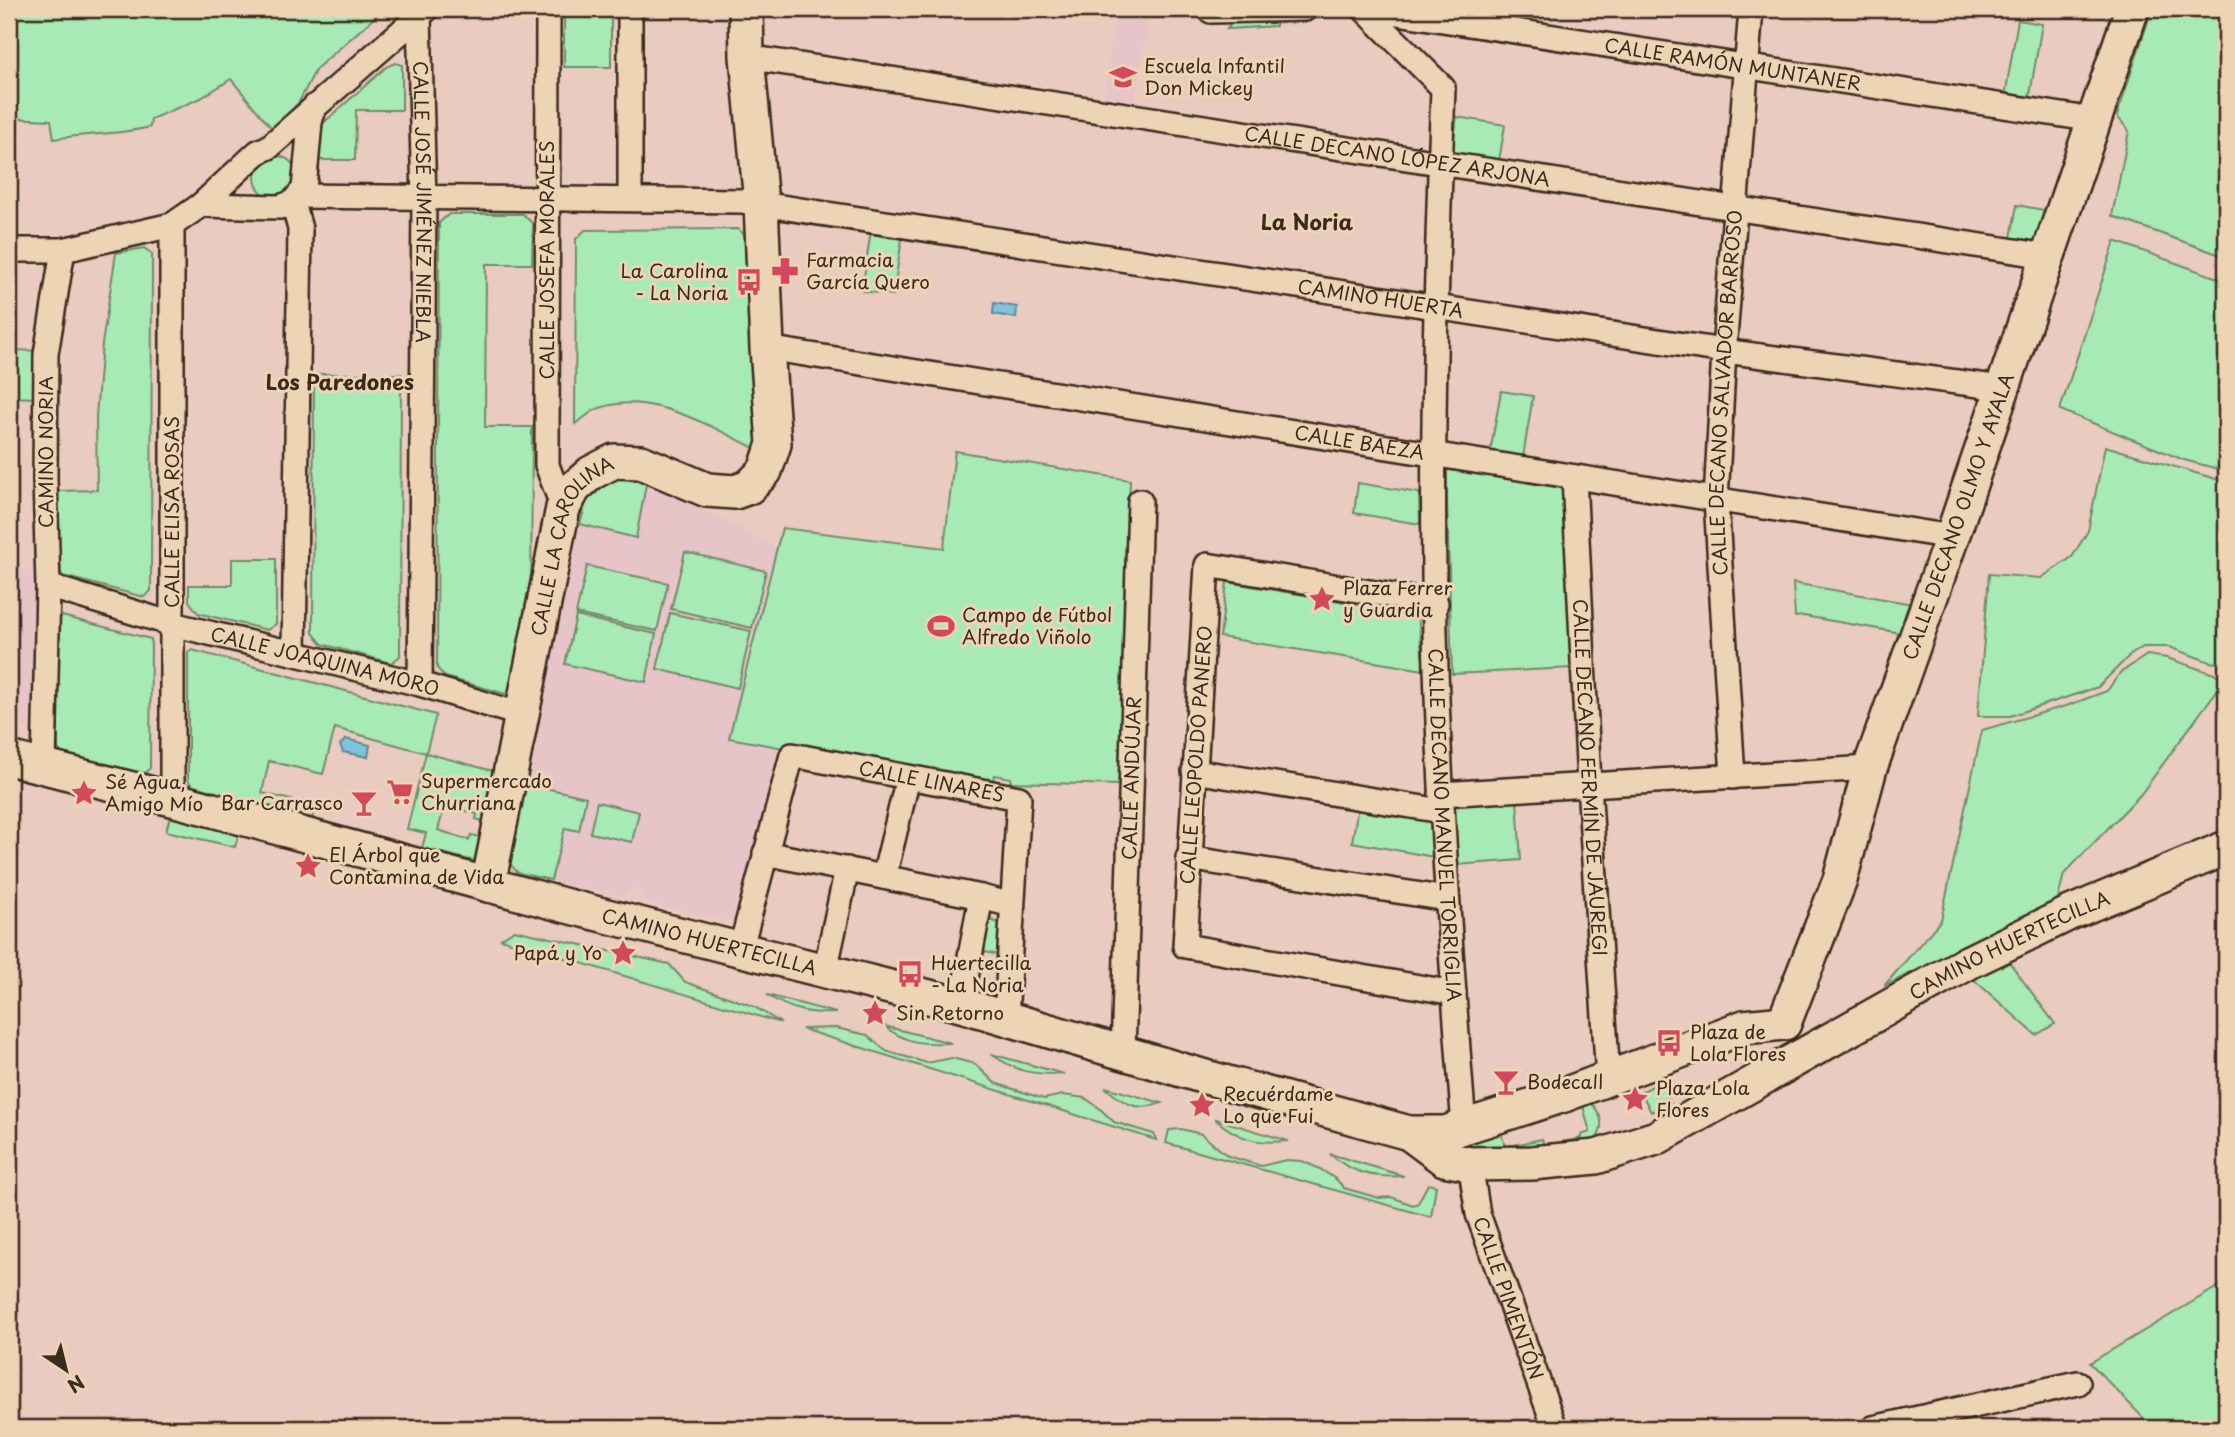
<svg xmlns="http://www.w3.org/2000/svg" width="2235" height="1437" viewBox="0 0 2235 1437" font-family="'Playpen Sans',sans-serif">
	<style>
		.built { fill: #e6c4c7 }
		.green { fill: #a7eab5; stroke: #718a6a; stroke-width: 2; fill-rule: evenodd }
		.water { fill: #7dc4dd; stroke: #638691; stroke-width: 2 }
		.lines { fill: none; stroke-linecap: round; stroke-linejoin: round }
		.street-casing { stroke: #3b2a1e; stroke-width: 28 }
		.secondary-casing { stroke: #3b2a1e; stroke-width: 38 }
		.street { stroke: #edd4b4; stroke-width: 23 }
		.secondary { stroke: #edd4b4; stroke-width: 33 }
		.labels { text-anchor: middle; stroke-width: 6; stroke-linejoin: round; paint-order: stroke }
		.street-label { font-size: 19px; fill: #3b2a1e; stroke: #edd4b4 }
		.poi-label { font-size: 19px; fill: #3b2a1e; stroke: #edd4b4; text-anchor: start }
		.neighbourhood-label { font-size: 21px; font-weight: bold; fill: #3b2a1e; stroke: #edd4b4 }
	</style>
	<rect width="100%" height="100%" fill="#e9cbbf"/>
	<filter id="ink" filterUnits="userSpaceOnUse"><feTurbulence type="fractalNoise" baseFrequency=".0143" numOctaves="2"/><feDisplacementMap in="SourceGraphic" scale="14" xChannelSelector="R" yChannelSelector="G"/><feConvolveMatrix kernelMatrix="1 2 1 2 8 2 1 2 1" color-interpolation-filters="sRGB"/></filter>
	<g filter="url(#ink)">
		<g class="built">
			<polygon points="1115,15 1148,20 1133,106 1103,101"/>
			<polygon points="627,473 658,486 777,548 729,738 783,748 741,924 648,903 645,892 632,888 623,897 518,873 509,863 538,711 584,507"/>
			<polygon points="9,570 38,571 33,722 22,729 9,726"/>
		</g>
		<g class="green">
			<path d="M9 9H384L316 69 299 102 273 130 231 79 201 98 151 119 150 127C119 135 87 133 54 139L51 120 9 118Z"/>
			<rect x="564" y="9" width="47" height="58"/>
			<polygon points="2152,9 2226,9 2226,257 2112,216 2129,131 2117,116"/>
			<polygon points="2018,20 2042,24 2029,100 2005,96"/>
			<polygon points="1232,23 1276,23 1276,26 1227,29"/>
			<polygon points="395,63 402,65 402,110 356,110 355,160 315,160 319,127 386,67"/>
			<polygon points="1457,117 1505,125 1499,161 1452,154"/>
			<circle cx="276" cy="177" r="21"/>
			<polygon points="2017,205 2049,211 2037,247 2010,243"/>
			<polygon points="449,214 523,214 533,224 532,264 486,264 485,427 532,427 531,623 517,686 506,694 445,677 437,668 439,223"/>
			<path d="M738 229 748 238 750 272 743 273V295H752L763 452C716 430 645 385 593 411 587 415 581 420 575 424L576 239 585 230Z"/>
			<polygon points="871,230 903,233 893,295 862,291"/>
			<polygon points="2115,241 2226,281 2226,471 2184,460 2060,410"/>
			<polygon points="144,248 152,254 151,591 144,597 63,576 58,569 58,491 97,490 96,416 102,344 116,253"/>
			<polygon points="9,350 42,351 37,398 9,397"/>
			<polygon points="314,374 401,374 400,656 391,663 322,644 313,633"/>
			<polygon points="1501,391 1533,396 1523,457 1490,453"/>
			<polygon points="2105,446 2226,482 2226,664 2210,662 2169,647 2143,647 2129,656 2098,687 2010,716 1978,716 1989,574 2041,578 2072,557 2088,531"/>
			<polygon points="955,451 1130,480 1120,785 1010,782 1011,778 994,775 992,786 729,738 782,528 944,548"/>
			<polygon points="1446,466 1563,484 1572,668 1452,674"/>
			<polygon points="616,475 647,479 636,538 580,524 588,495"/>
			<polygon points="1358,483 1419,493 1420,524 1354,513"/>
			<polygon points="685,552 766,571 752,628 671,609"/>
			<polygon points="232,559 276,559 276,624 267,630 198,613 189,601 189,585 232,585"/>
			<polygon points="587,566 668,583 657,631 576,614"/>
			<polygon points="1227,582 1415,614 1418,616 1424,670 1220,637"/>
			<polygon points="1793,583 1907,603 1917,604 1907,634 1804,616 1795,617"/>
			<polygon points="670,613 751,631 738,688 657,669"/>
			<polygon points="62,616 151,639 150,768 143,775 62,754 58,748 58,619"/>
			<polygon points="576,616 656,634 646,682 565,664"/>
			<polygon points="192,650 436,715 426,753 497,772 485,822 476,819 477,814 445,805 438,830 469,840 471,835 480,837 474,861 422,848 426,833 407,829 426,753 335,728 323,774 269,761 262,793 315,806 312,819 194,788 188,780 188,652"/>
			<polygon points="2147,655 2167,658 2226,678 2141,794 2064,874 2057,902 1884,986 1941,920 1982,730 2069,705 2107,691 2120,673"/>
			<polygon points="522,783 586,797 579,831 565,828 551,880 518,873 509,863"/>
			<polygon points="1517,800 1521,860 1457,865 1453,802"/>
			<polygon points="597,802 639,812 632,842 590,833"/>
			<polygon points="1358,807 1433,820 1434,857 1352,842"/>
			<polygon points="170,817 239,832 235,847 166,831"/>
			<polygon points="990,920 999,923 998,955 981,951"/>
			<polygon points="514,930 669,964 685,982 753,1006 781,1023 501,939"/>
			<polygon points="2007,959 2055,1024 2036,1035 1971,977"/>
			<path d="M767 995 836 1013C807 1014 791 1010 767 995Z"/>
			<path d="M884 1026 951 1043C922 1044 907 1044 884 1026Z"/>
			<polygon points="836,1028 867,1035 886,1051 927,1063 952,1058 975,1064 995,1083 1044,1099 1063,1095 1085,1098 1098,1107 1114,1122 1154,1134 1156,1140 802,1029"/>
			<path d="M991 1054 1064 1074C1030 1074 1019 1073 991 1054Z"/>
			<polygon points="1660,1082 1671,1103 1651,1112 1641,1092"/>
			<path d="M1105 1087 1162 1103C1136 1112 1124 1104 1105 1087Z"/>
			<path d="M1591 1103C1603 1115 1605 1129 1594 1142L1485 1154 1442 1143ZM1583 1106 1590 1132 1581 1135V1138L1544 1146 1542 1139 1505 1147 1501 1132Z"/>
			<path d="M1216 1120V1119L1288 1141C1257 1144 1240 1140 1216 1120Z"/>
			<polygon points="1181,1129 1201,1134 1228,1156 1261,1166 1286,1160 1302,1161 1320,1169 1337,1180 1344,1188 1379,1198 1391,1197 1413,1205 1418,1203 1428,1184 1436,1186 1431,1217 1166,1143 1169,1130"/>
			<path d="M1330 1154 1404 1176C1375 1178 1352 1174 1330 1154Z"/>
			<polygon points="2226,1282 2226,1428 2153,1428 2090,1363"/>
		</g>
		<g class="water">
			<polygon points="994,303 1017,307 1016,318 993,314"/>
			<polygon points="346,739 370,745 368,757 343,752 340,745"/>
		</g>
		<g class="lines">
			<defs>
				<g id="street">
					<polyline points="548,9 547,465 563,508"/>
					<polyline points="1211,9 1211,11 1305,9"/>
					<path id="s1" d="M1364 9 1443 88C1436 281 1430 476 1436 669 1441 822 1452 975 1464 1127"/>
					<path id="s2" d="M1371 9 2095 120"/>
					<path id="s3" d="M419 15 424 199 420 684"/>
					<path id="s4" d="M747 57 2047 256"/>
					<path id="s5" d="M298 196 741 201 1724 351 2002 388"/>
					<polyline points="630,199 630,9"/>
					<polyline points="293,202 300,229 294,653"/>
					<polyline points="201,205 280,207 293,202 304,189 310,122 315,106"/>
					<polyline points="9,250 63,250 172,225 201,205 258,152 269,147 427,9"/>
					<path id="s6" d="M767 348 1952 537"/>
					<path id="s7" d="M1574 477 1589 784 1608 1079"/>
					<path id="s8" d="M48 586 172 624 420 684 522 715"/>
					<polyline points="1436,603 1207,565 1185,946 1454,993"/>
					<polyline points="44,767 48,586 45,478 46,354 63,250"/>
					<polyline points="1194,771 1442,811"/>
					<path id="s9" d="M1733 777 1716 500 1724 351 1751 9"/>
					<polyline points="1441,794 1870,768"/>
					<polyline points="172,799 172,225"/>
					<polyline points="765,853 981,897 1012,905"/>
					<polyline points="1188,858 1447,899"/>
					<polyline points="884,877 908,778"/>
					<path id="s10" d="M740 951 792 755 1019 798 1006 1018"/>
					<polyline points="825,971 847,869"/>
					<polyline points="961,1005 981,897"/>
					<path id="s11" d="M1123 1054 1140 501"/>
					<path id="s12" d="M1470 1164 1478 1214 1555 1428"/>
					<polyline points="1873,1428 2078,1383"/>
				</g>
				<g id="secondary">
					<path id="s13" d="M9 758 172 799 567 906 961 1005 1202 1076 1409 1133H1445L1564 1095 1744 1027 1784 1023"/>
					<path id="s14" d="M488 885 563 508 574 488 591 473 614 461 641 462 707 490 735 492 749 487 765 471 774 444 767 348 761 203 747 57 746 9"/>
					<path id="s15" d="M1784 1023 1840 880 1870 768 1952 537 2132 9"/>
					<path id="s16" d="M1409 1133 1444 1159 1470 1164 1532 1163 1596 1157 1656 1138 1969 962 2070 913 2226 848"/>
				</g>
			</defs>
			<use href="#street" class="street-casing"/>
			<use href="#secondary" class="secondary-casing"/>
			<use href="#street" class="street"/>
			<use href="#secondary" class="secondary"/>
		</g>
	</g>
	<defs>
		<symbol id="school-bare" viewBox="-9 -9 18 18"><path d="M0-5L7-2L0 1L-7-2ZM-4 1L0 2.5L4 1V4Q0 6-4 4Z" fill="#d1495b" stroke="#edd4b4" stroke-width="2.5" paint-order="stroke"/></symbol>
		<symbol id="pharmacy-bare" viewBox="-9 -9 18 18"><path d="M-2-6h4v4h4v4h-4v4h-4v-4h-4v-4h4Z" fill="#d1495b" stroke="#edd4b4" stroke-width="2.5" paint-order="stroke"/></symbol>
		<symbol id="bus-bare" viewBox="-9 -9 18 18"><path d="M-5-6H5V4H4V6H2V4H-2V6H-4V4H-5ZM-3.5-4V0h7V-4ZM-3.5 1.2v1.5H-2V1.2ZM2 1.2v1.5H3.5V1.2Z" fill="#d1495b" stroke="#edd4b4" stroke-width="2.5" paint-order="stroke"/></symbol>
		<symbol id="sight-bare" viewBox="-9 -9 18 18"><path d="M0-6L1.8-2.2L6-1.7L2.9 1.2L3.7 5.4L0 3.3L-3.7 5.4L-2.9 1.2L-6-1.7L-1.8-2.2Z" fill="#d1495b" stroke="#edd4b4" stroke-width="2.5" paint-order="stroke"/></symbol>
		<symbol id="stadium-bare" viewBox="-9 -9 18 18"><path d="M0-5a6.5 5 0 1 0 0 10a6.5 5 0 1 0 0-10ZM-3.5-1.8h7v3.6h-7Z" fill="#d1495b" stroke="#edd4b4" stroke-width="2.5" paint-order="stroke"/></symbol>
		<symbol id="supermarket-bare" viewBox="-9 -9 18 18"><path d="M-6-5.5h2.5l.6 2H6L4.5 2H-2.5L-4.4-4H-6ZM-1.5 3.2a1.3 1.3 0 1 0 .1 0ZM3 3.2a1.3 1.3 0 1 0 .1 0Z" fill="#d1495b" stroke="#edd4b4" stroke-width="2.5" paint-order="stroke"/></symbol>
		<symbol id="bar-bare" viewBox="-9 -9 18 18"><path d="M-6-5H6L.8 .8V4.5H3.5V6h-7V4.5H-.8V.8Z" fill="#d1495b" stroke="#edd4b4" stroke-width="2.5" paint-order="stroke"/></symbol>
	</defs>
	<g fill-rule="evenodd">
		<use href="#school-bare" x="1104" y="58" width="38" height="38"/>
		<use href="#pharmacy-bare" x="766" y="252" width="38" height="38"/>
		<use href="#bus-bare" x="730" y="263" width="38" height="38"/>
		<use href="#sight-bare" x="1303" y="580" width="38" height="38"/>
		<use href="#stadium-bare" x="922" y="607" width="38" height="38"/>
		<use href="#supermarket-bare" x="381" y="773" width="38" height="38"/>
		<use href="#sight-bare" x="65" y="774" width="38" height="38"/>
		<use href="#bar-bare" x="345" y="784" width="38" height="38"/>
		<use href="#sight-bare" x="289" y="847" width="38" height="38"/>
		<use href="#sight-bare" x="604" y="934" width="38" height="38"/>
		<use href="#bus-bare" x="891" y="955" width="38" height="38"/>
		<use href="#sight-bare" x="856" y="994" width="38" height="38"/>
		<use href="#bus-bare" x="1650" y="1024" width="38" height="38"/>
		<use href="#bar-bare" x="1487" y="1063" width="38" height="38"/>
		<use href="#sight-bare" x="1616" y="1080" width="38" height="38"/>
		<use href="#sight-bare" x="1183" y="1086" width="38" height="38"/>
	</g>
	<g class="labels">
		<g class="street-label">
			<text dy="7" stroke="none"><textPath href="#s2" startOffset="366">CALLE RAMÓN MUNTANER</textPath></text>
			<text dy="7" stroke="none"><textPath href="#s4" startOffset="658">CALLE DECANO LÓPEZ ARJONA</textPath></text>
			<text dy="7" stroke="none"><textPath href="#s3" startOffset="187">CALLE JOSÉ JIMÉNEZ NIEBLA</textPath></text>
			<text transform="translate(547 260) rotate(-90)" y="7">CALLE JOSEFA MORALES</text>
			<text dy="7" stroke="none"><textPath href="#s5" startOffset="1090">CAMINO HUERTA</textPath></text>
			<text dy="7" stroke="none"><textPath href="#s9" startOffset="385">CALLE DECANO SALVADOR BARROSO</textPath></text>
			<text dy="7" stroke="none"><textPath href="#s6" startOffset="600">CALLE BAEZA</textPath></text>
			<text transform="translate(46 452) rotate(-90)" y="7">CAMINO NORIA</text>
			<text transform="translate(172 512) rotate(-90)" y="7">CALLE ELISA ROSAS</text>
			<text dy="7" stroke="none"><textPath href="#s15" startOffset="536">CALLE DECANO OLMO Y AYALA</textPath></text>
			<text dy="7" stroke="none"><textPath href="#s14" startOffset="354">CALLE LA CAROLINA</textPath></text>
			<text dy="7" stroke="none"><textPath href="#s8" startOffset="287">CALLE JOAQUINA MORO</textPath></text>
			<text transform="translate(1196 755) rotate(-86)" y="7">CALLE LEOPOLDO PANERO</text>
			<text dy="7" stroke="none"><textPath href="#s11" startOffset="276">CALLE ANDÚJAR</textPath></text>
			<text dy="7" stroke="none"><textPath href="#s7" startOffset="301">CALLE DECANO FERMÍN DE JÁUREGI</textPath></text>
			<text dy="7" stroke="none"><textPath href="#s10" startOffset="345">CALLE LINARES</textPath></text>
			<text dy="7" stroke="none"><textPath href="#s1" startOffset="849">CALLE DECANO MANUEL TORRIGLIA</textPath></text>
			<text dy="7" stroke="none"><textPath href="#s13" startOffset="724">CAMINO HUERTECILLA</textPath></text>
			<text dy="7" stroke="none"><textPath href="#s16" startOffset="662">CAMINO HUERTECILLA</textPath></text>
			<text dy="7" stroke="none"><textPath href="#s12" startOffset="140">CALLE PIMENTÓN</textPath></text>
		</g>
		<g class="poi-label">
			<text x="1144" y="73">Escuela Infantil<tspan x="1144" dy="22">Don Mickey</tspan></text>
			<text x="806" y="267">Farmacia<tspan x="806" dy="22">García Quero</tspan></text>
			<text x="728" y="278" text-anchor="end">La Carolina<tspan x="728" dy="22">- La Noria</tspan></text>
			<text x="1343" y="595">Plaza Ferrer<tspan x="1343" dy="22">y Guardia</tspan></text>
			<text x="962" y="622">Campo de Fútbol<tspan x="962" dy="22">Alfredo Viñolo</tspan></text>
			<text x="421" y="788">Supermercado<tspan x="421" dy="22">Churriana</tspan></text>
			<text x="105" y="789">Sé Agua,<tspan x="105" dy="22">Amigo Mío</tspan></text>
			<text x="343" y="810" text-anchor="end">Bar Carrasco</text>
			<text x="329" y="862">El Árbol que<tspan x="329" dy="22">Contamina de Vida</tspan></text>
			<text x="602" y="960" text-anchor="end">Papá y Yo</text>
			<text x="931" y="970">Huertecilla<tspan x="931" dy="22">- La Noria</tspan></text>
			<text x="896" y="1020">Sin Retorno</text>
			<text x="1690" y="1039">Plaza de<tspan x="1690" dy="22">Lola Flores</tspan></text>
			<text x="1527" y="1089">Bodecall</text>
			<text x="1656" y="1095">Plaza Lola<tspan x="1656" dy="22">Flores</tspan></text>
			<text x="1223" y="1101">Recuérdame<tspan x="1223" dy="22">Lo que Fui</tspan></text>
		</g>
		<g class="neighbourhood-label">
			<text x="1307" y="230">La Noria</text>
			<text x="340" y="390">Los Paredones</text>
		</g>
	</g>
	<rect width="2235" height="1437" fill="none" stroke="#edd4b4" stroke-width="35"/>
	<rect x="18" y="18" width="2200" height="1402" fill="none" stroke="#3b2a1e" stroke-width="2.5" filter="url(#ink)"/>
	<g transform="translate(66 1370) rotate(145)" stroke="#edd4b4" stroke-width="5" paint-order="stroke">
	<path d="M0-5L12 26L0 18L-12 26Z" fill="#3b2a1e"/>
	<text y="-10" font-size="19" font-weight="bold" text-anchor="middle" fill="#3b2a1e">N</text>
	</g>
</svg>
